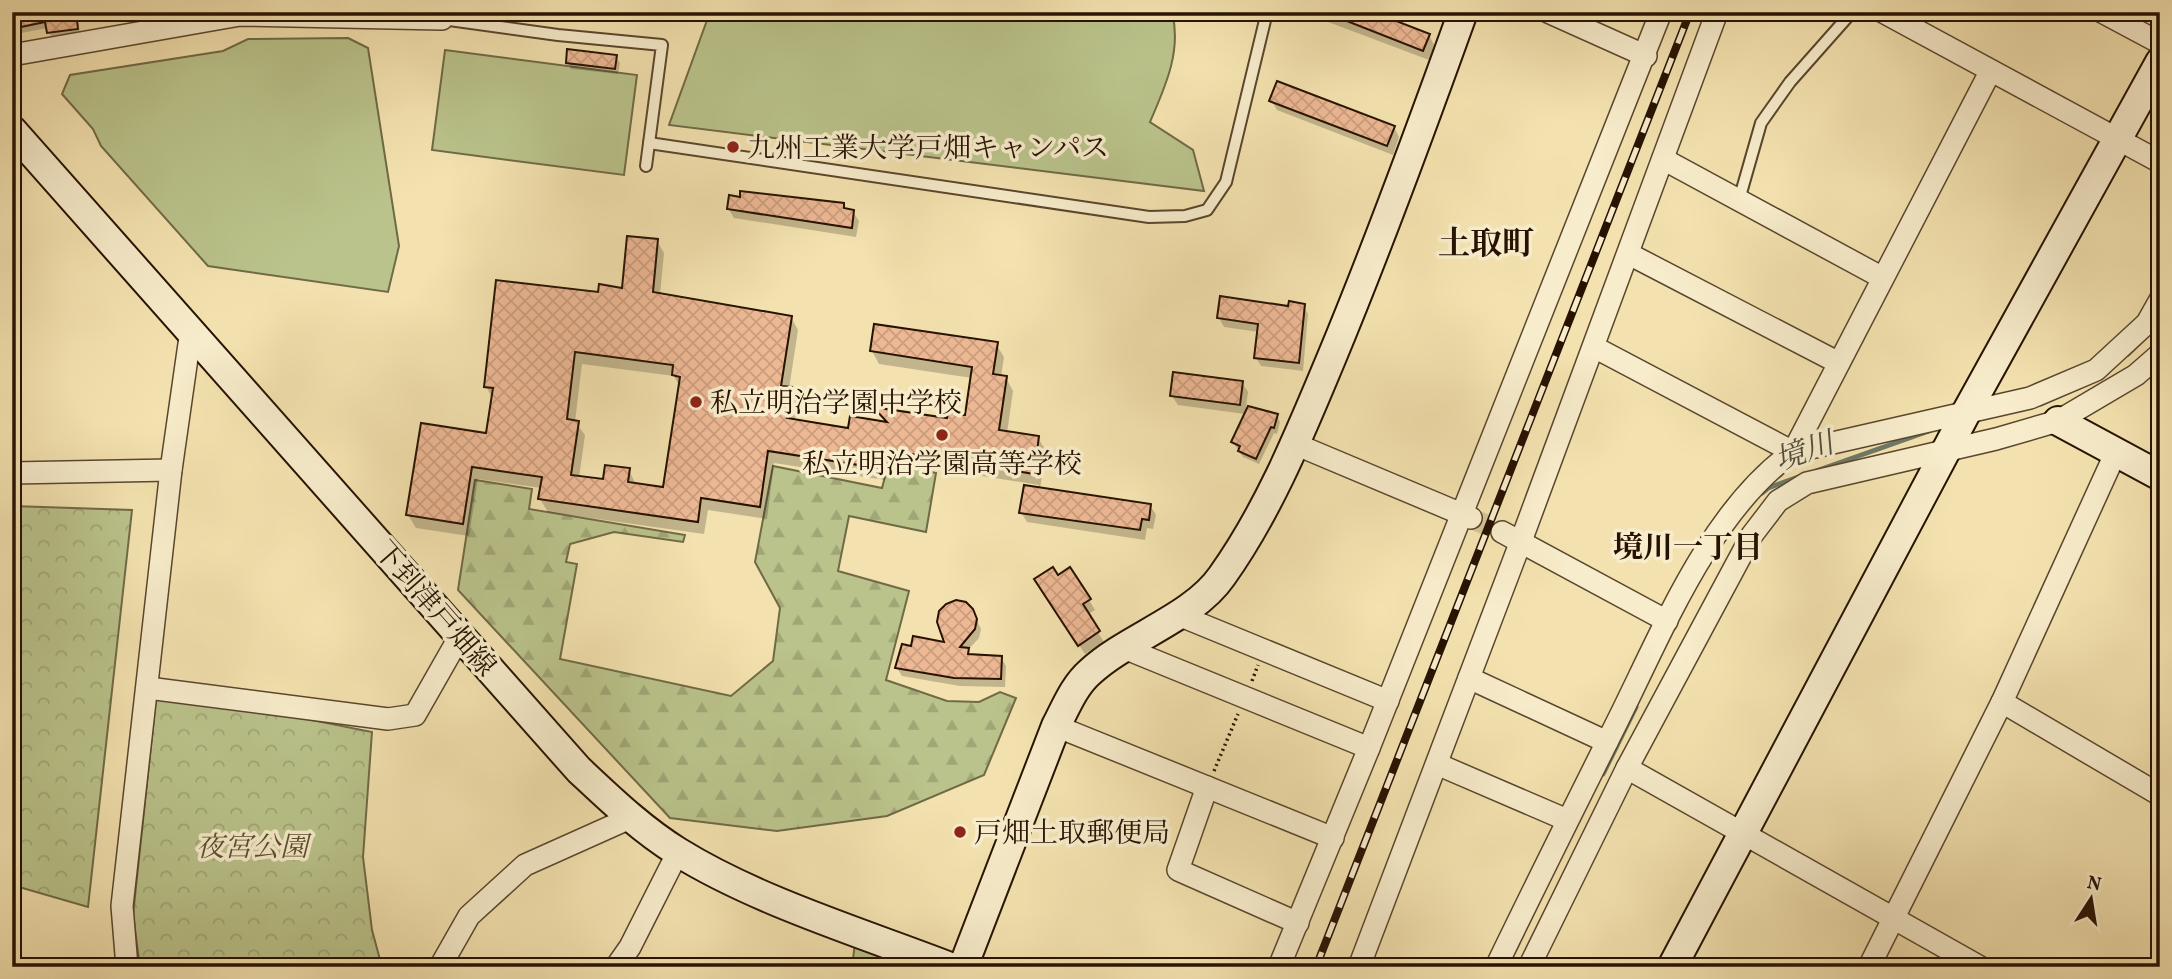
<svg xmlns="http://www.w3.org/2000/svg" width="2172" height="979" viewBox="0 0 2172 979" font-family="Vollkorn,'Noto Serif JP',serif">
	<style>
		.forest { fill: url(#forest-firs); stroke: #706a46; stroke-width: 2 }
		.park { fill: url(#park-crowns); stroke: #706a46; stroke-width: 2 }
		.pitch { fill: #bac38b; stroke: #706a46; stroke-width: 2 }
		.shadow { fill: #0003; fill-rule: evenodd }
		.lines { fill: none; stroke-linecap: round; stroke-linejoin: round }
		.stream { stroke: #6d7967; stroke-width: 5 }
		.building { fill: url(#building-cross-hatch); stroke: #271202; stroke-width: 2; fill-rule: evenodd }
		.street-tunnel { stroke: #d4c395; stroke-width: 21; stroke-dasharray: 21 10; stroke-linecap: butt }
		.lane-casing { stroke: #5a462d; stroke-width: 14 }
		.street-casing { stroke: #5a462d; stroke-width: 24 }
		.secondary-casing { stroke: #271202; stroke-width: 32 }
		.path { stroke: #271202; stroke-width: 3.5; stroke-dasharray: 2 3.5; stroke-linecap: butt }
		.lane { stroke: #f7eccb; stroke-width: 10 }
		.street { stroke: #f7eccb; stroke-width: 21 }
		.secondary { stroke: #f7eccb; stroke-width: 28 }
		.rail-casing { stroke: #271202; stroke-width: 8 }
		.rail { stroke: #f7eccb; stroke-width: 5; stroke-dasharray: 16; stroke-linecap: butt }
		.poi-dot { fill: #8f2418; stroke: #f7eccb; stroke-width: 2.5 }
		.labels { text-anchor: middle; stroke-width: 7; stroke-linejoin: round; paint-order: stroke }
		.poi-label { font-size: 28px; fill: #271202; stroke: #f7eccb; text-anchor: start }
		.street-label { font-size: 28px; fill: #271202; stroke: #f7eccb }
		.park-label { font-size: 28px; font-style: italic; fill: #5a5032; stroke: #f7eccb }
		.water-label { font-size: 30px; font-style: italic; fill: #504e3d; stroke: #f7eccb }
		.neighbourhood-label { font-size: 30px; font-weight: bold; fill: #271202; stroke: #f7eccb }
		.quarter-label { font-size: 32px; font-weight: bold; fill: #271202; stroke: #f7eccb }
	</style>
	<defs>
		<pattern id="forest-firs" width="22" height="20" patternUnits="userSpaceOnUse" patternTransform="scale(1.75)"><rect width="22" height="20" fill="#bac38b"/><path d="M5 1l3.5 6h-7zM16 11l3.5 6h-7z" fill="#a0a676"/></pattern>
		<pattern id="park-crowns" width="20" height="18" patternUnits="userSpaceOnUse" patternTransform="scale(1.75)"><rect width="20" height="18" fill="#bac38b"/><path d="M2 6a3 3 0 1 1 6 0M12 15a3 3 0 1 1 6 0" fill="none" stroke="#a0a676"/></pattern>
		<pattern id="building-cross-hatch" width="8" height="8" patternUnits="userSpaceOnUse" patternTransform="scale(1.75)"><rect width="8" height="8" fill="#edb894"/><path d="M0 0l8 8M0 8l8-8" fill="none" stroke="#cb9d7e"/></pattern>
	</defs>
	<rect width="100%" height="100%" fill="#f3e2af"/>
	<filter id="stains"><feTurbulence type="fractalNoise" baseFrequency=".00286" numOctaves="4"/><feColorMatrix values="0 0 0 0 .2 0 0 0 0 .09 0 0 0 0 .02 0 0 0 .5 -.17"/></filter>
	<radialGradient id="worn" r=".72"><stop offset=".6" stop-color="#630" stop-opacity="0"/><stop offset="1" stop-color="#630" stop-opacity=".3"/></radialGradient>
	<polygon class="forest" points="889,462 936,473 926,532 849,516 838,571 909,591 886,680 947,701 979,702 1000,692 1016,698 984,775 887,816 777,831 670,818 458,590 475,480 532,489 529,509 685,535 683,542 614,532 570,544 566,562 577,564 560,659 731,696 773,661 780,608 755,562 773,466 882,488"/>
	<g class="park">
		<polygon points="12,506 132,510 88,907 12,885"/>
		<polygon points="157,689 372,732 363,857 372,930 382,967 140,967 133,915"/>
		<polygon points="856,935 937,967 852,967"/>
	</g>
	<g class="pitch">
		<path d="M710 12H1172C1182 51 1165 87 1150 122L1193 150 1204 191 669 125Z"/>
		<polygon points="348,38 368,48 399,246 388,292 208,266 101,146 93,129 62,94 70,75 223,51 248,39"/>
		<polygon points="445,50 637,75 624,175 432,150"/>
	</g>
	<g class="shadow">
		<polygon points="14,12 112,12 113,14 78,19 80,35 52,39 48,28 21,33"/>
		<polygon points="170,12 207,12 179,19"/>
		<polygon points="1312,12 1368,12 1429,35 1434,45 1429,60 1315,17"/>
		<polygon points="616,57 620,63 618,74 571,69 568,62"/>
		<polygon points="1271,100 1394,127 1399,137 1393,155 1277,110"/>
		<polygon points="843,205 847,211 853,212 859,221 856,237 734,218 728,208"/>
		<path d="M657 241 664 253 660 295 791 317 798 330 789 389 798 402 795 421 849 430 886 423 876 409 948 420 966 417 972 378 879 364 872 351 996 344 1004 357 1001 377 1006 378 1013 391 1007 433 1038 438 1046 451 1040 489 1150 505 1156 515 1153 529 1147 528 1145 540 1027 522 1021 512 1039 485 888 461 885 480 774 463 767 519 708 510 704 534 548 512 540 499 542 488 478 479 469 536 416 528 408 515 488 435 493 400 486 386 599 294 624 290ZM582 364 674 376 680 387 664 489 636 485 629 470 604 481 579 478 585 435 575 422Z"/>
		<polygon points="1303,306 1308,314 1303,371 1261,366 1256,358 1259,332 1224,327 1219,318"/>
		<polygon points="1242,383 1248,392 1245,414 1178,405 1172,396"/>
		<polygon points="1277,416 1280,422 1277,434 1274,433 1259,464 1243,457 1233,442"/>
		<polygon points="1057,577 1089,600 1095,610 1087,615 1104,642 1085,654 1042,589"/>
		<polygon points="972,610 981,629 979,638 968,650 971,656 1001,657 1006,666 1005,687 960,686 902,676 897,668 913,648 946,644"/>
	</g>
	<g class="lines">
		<g class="stream">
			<polyline points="2128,354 2156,327"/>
			<polyline points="2041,404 2089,383"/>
			<polyline points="1816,471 1929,431"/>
			<polyline points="1762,493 1768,488 1801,476"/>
			<polyline points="1603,774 1636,707"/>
		</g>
	</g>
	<g class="building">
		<polygon points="13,12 76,12 78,29 47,33 45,22 16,28"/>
		<polygon points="1324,12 1373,12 1430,34 1423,51"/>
		<polygon points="567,49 617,55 615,69 566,63"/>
		<polygon points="1277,81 1395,126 1387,146 1269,101"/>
		<polygon points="740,191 844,203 844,208 854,210 852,228 727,209 729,195 740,197"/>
		<path d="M627 236 658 239 653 292 792 316 781 386 792 387 787 418 848 428 850 416 887 422 873 407 947 418 948 412 965 415 972 367 870 351 874 324 998 342 993 374 1007 376 999 430 1039 436 1034 474 881 449 878 468 768 451 760 507 701 498 698 522 538 499 542 477 472 467 463 524 406 515 421 423 486 433 493 388 484 387 496 280 598 292 599 284 622 288ZM575 352 673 365 672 375 680 377 663 487 628 482 630 468 605 465 603 479 571 475 579 421 567 419Z"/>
		<polygon points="1220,296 1288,306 1289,301 1305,304 1299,363 1254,358 1258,324 1217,318"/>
		<polygon points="1173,372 1243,381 1240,405 1170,396"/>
		<polygon points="1248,406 1278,414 1274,428 1271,427 1256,459 1238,451 1240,446 1231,442"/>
		<polygon points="1024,485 1151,504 1149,520 1142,519 1140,530 1019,513"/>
		<polygon points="1053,567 1058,575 1070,567 1091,599 1083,604 1100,631 1078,646 1034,579"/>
		<polygon points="956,600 966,602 973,609 977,619 975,629 960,647 969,648 968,654 1002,656 1001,679 954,678 895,668 902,644 911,646 913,636 944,642 937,622 939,611 946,604"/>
	</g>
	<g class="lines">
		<polyline class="street-tunnel" points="1473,519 1502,532"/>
		<defs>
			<g id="lane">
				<polyline points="442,19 558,35 662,45 646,166"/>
				<polyline points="649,143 1149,217 1185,216 1207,210 1226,182 1267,12"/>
				<polyline points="1739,200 1761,123 1790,82 1852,12"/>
			</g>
			<g id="street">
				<polyline points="1548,12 1646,56"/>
				<polyline points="1883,12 2160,162"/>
				<polyline points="2102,12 2160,43"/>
				<polyline points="12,55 240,15 442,19 444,12"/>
				<polyline points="1663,159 1881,277"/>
				<polyline points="1629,254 1837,362"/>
				<polyline points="1594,347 1793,452 1990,72"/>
				<polyline points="1295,444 1471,518"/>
				<polyline points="12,473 171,470"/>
				<polyline points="1502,532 1667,621"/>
				<polyline points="1176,614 1388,701"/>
				<polyline points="1124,648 1369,748"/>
				<polyline points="1469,678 1607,742"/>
				<polyline points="148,688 388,719 415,715 460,636"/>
				<polyline points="2002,702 2160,795"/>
				<polyline points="1056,726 1333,838"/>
				<polyline points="1437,764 1567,820"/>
				<polyline points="1627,768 1980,967"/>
				<polyline points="1207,787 1178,870 1298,923"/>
				<polyline points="127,967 122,906 171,470 191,330"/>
				<polyline points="440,967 469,916 525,865 630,818"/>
				<polyline points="616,967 630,947 678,852"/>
				<polyline points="1279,967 1369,748 1661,12"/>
				<polyline points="1359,967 1521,541 1717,12"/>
				<path d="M1496 967C1536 884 1577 802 1618 720 1663 630 1710 511 1793 452L2030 398 2096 370 2147 323 2160 300"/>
				<polyline points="1529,967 1627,768 1752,535 1778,501 1807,483 1996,439 2058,421 2136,375 2160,354"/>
				<polyline points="1869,967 2002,702 2116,452"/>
			</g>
			<g id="secondary">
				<path d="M12 130 579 770C610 799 641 829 678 852 757 901 862 933 950 967"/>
				<polyline points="2058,421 2160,476"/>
				<path d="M963 967 1056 726C1066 707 1074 686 1090 672 1128 637 1193 618 1222 576 1269 510 1300 433 1331 359 1379 244 1421 129 1463 12"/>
				<polyline points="1672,967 1967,411 2160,62"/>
			</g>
		</defs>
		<use href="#lane" class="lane-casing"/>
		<use href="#street" class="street-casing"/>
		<use href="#secondary" class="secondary-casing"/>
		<g class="path">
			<polyline points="1252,681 1258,665"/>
			<polyline points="1214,771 1238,714"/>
		</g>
		<use href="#lane" class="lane"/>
		<use href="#street" class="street"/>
		<use href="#secondary" class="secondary"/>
		<defs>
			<polyline id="rail" points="1316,967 1690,12"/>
		</defs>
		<use href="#rail" class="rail-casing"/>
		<use href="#rail" class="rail"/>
	</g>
	<g class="poi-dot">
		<circle cx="733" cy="147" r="7"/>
		<circle cx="696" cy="402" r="7"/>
		<circle cx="942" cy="435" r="7"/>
		<circle cx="960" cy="832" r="7"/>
	</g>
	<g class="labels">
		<g class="poi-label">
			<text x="747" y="157">九州工業大学戸畑キャンパス</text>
			<text x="710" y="412">私立明治学園中学校</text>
			<text x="942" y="473" text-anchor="middle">私立明治学園高等学校</text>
			<text x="974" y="842">戸畑土取郵便局</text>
		</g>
		<g class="street-label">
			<text transform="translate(436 608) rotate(49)" y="10">下到津戸畑線</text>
		</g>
		<g class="park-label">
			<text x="252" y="856">夜宮公園</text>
		</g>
		<g class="water-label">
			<text transform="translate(1804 451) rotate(-19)" y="10">境川</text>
		</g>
		<g class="neighbourhood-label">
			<text x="1688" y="557">境川一丁目</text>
		</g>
		<g class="quarter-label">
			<text x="1486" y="254">土取町</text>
		</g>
	</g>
	<rect width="2172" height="979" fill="none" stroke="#f3e2af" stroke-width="42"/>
	<rect x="14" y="14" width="2144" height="951" fill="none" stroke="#271202" stroke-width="3.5"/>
	<rect x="21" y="21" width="2130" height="937" fill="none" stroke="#271202" stroke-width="2"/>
	<g transform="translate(2091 899) rotate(12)" stroke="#f7eccb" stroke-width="5" paint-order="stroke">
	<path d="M0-5L12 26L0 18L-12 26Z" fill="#271202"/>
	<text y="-10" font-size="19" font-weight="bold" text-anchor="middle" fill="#271202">N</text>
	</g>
	<rect width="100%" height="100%" filter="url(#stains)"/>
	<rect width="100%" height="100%" fill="url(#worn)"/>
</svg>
